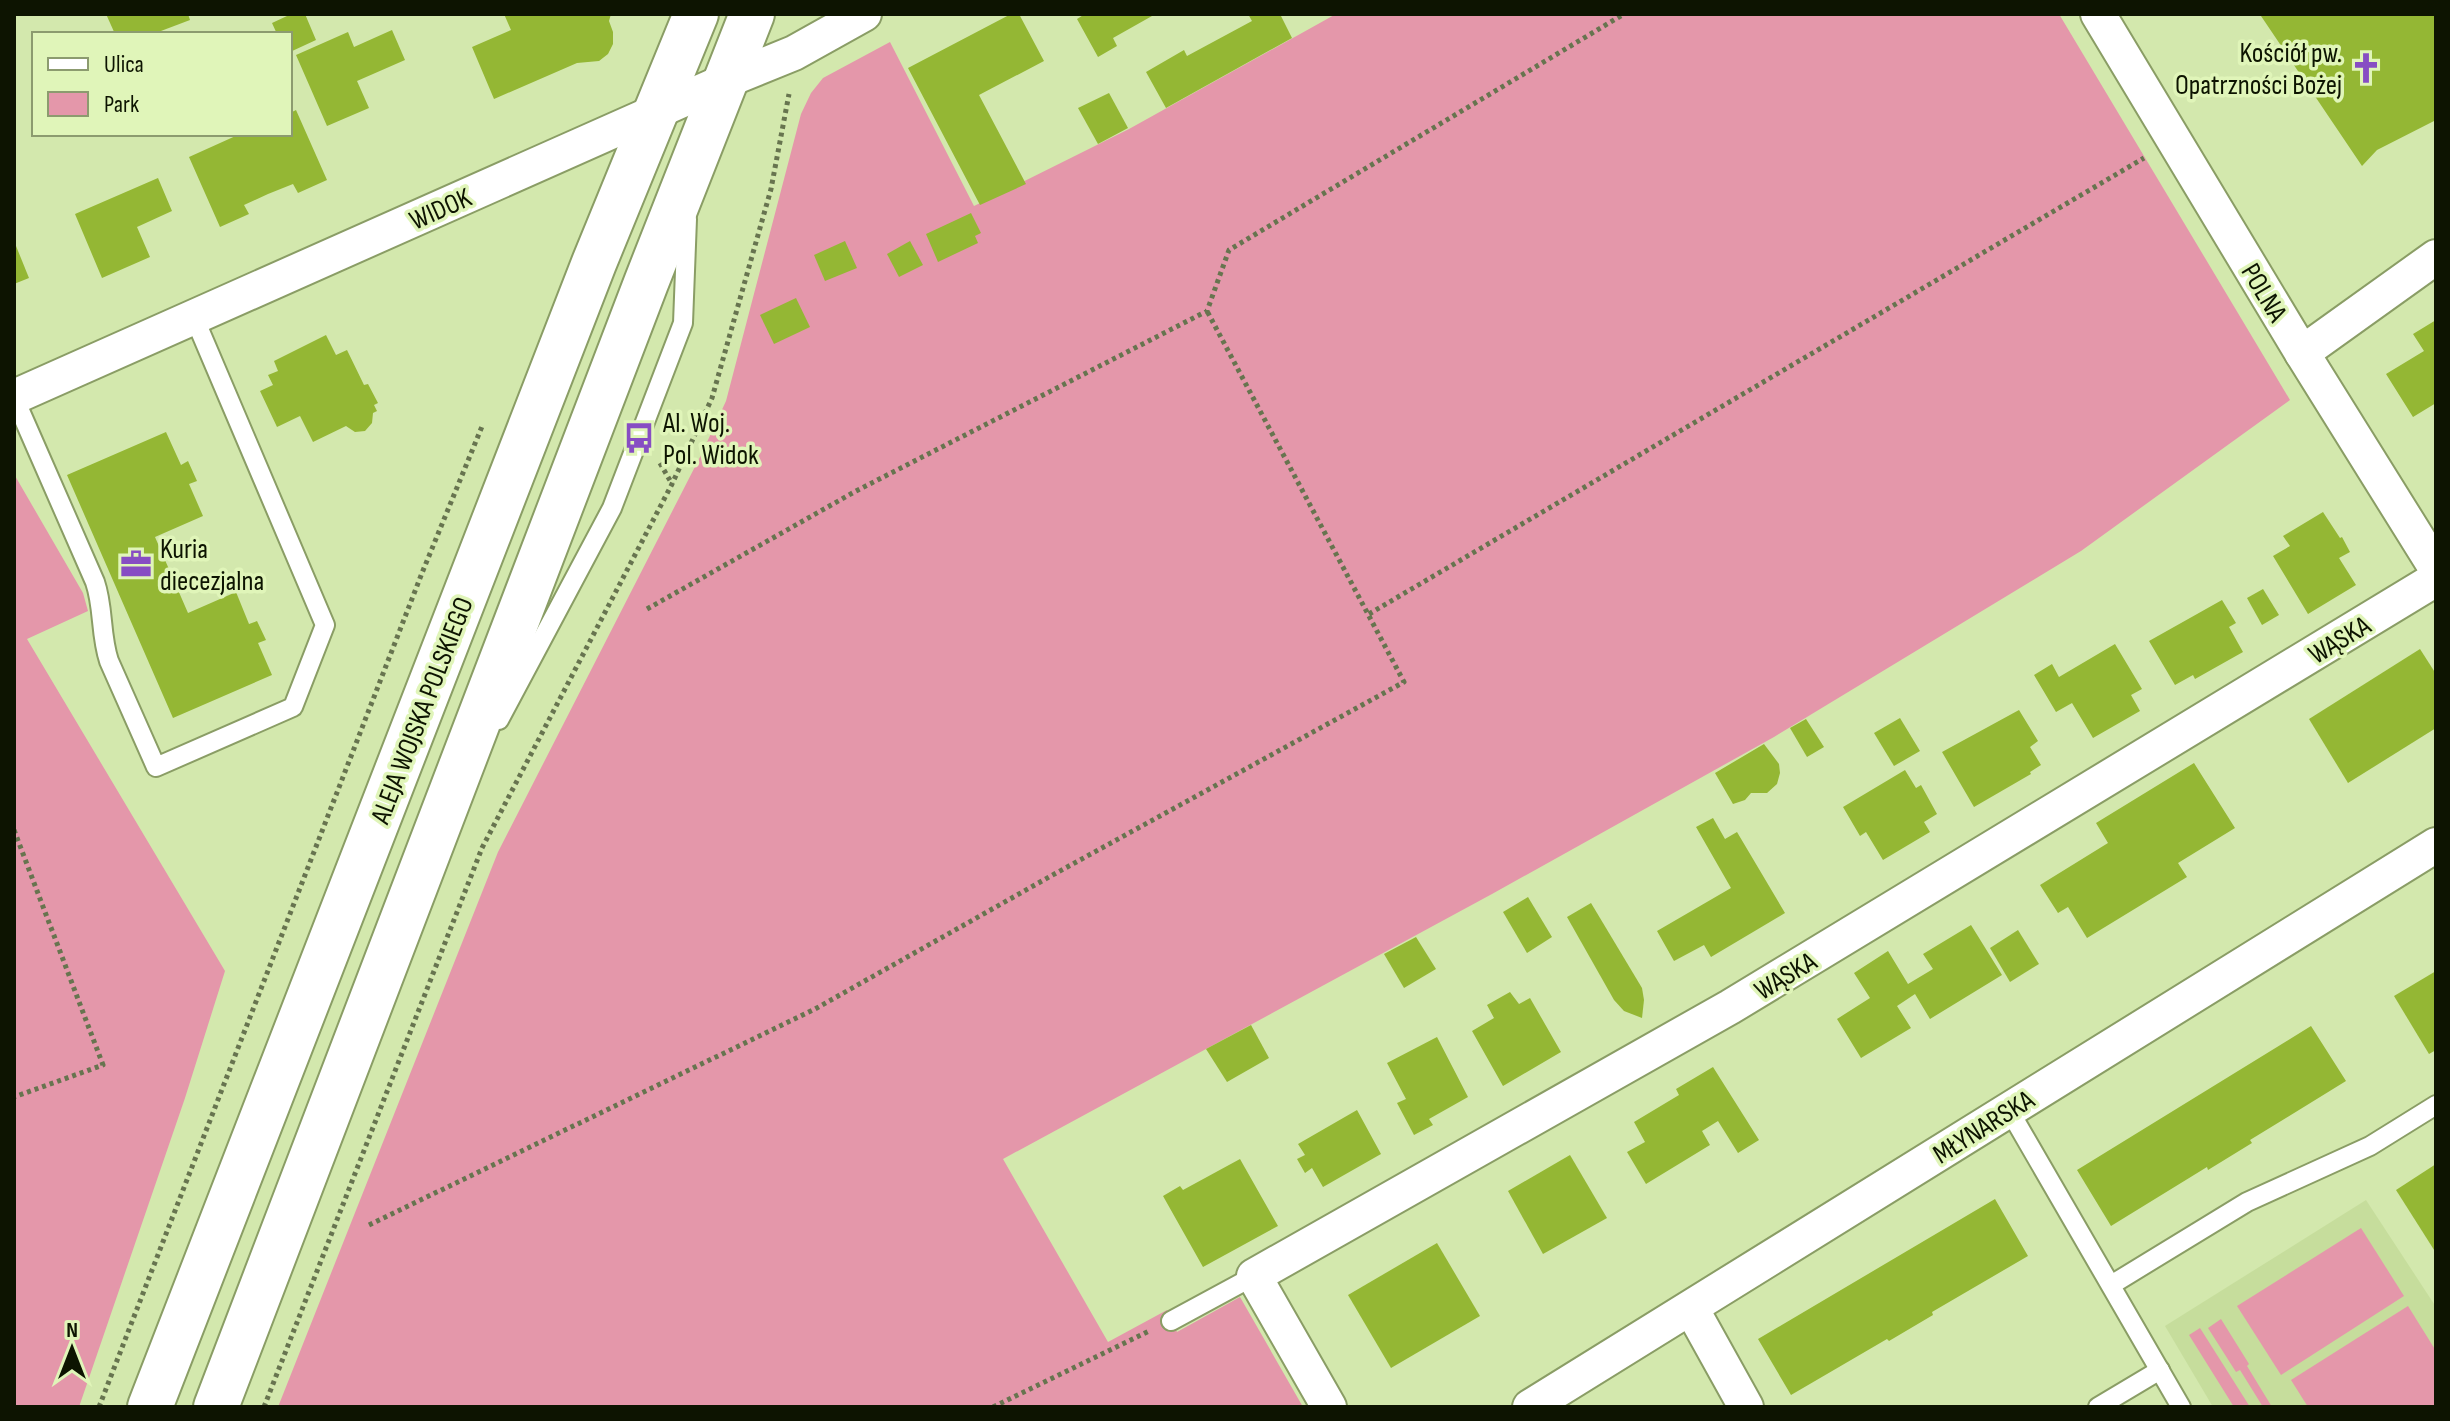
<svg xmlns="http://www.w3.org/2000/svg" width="2450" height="1421" viewBox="0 0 2450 1421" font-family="'Sofia Sans Condensed',sans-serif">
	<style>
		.built { fill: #c6dd9c }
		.green { fill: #e497aa }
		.building { fill: #94b734 }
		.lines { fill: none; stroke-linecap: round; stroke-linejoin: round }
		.service-casing { stroke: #8a9d65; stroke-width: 22 }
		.minor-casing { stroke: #8a9d65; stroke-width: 38 }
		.secondary-casing { stroke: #8a9d65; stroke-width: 48 }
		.path { stroke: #67744f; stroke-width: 5; stroke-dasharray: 4 4; stroke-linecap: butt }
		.service { stroke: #fff; stroke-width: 18 }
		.minor { stroke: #fff; stroke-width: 34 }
		.secondary { stroke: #fff; stroke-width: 44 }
		.labels { text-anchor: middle; stroke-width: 7; stroke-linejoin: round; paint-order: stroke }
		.poi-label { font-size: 28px; fill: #0d1401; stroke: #e0f5b9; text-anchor: start }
		.street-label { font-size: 28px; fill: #0d1401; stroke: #e0f5b9 }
	</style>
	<rect width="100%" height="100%" fill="#d3e8ad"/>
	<polygon class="built" points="2366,1200 2436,1307 2436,1407 2213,1407 2165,1326"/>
	<g class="green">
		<polygon points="1336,14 2059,14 2290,400 2081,551 1774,737 1492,894 1003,1159 1108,1342 1167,1310 1177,1332 1240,1297 1303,1407 278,1407 498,852 702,453 726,401 801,114 811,93 823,78 890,42 974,206 1129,129"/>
		<polygon points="14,474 83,593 88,611 27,639 225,971 185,1098 79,1407 14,1407"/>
		<polygon points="2361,1228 2404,1296 2281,1375 2237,1306"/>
		<polygon points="2408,1306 2436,1351 2436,1407 2308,1407 2291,1380"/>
		<polygon points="2221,1319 2249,1364 2247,1366 2272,1407 2263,1407 2240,1370 2236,1372 2208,1328"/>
		<polygon points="2200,1328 2250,1407 2234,1407 2189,1335"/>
	</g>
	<g class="building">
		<polygon points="106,14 188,14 190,20 153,34 115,34"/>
		<polygon points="286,14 305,14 316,40 290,52 290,34 277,34 272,23 287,16"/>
		<polygon points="504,14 611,14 609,21 613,32 613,44 608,54 599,61 577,63 494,99 472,47 511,30"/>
		<polygon points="1011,14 1019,14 1044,61 979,95 1026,184 980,205 908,68"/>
		<polygon points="1085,14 1150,14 1152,16 1113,38 1117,46 1098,57 1077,19"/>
		<polygon points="1248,14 1280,14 1292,38 1166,108 1146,72 1184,50 1187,56 1252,21"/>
		<polygon points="2270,14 2436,14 2436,120 2377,150 2362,166 2261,16"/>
		<polygon points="392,30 405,60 357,81 369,108 327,126 296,55 348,32 354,47"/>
		<polygon points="1109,93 1128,128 1098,144 1078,108"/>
		<polygon points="296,110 327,180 298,193 293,184 268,194 244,205 249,214 220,227 189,157 240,134 290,134 290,113"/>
		<polygon points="158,178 172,211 137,227 150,257 102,278 75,214"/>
		<polygon points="971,213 981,233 975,236 978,243 938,262 926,234"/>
		<polygon points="14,241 29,278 14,284"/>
		<polygon points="845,241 857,268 825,281 814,255"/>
		<polygon points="910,241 923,265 899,277 887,254"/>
		<polygon points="796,298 810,327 774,344 760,315"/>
		<polygon points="2436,320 2436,403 2413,417 2386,374 2424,351 2413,334"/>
		<polygon points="326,335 336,355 347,350 364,385 368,384 378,403 374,405 377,411 373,413 372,423 365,431 355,432 346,426 313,442 300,416 277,427 260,391 273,385 268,375 278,371 274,361"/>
		<polygon points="166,432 181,465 188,461 197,481 189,484 203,516 155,537 188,613 236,592 249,624 257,621 266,640 258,643 272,675 173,718 67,475"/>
		<polygon points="2323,512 2340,538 2342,537 2350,552 2339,558 2356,585 2308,614 2273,556 2290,546 2283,536"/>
		<polygon points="2263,589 2279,615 2262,625 2247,598"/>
		<polygon points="2222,600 2236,623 2229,627 2243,652 2195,679 2193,675 2175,685 2149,641"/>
		<polygon points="2115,644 2142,689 2131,695 2140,711 2093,738 2072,703 2056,712 2034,675 2052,664 2059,677"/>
		<polygon points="2420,649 2436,674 2436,728 2348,783 2309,719"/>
		<polygon points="2019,710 2038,741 2030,747 2041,765 2030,772 2031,774 1974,807 1942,752"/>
		<polygon points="1900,718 1920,751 1894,766 1874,733"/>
		<polygon points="1806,719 1824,747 1807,757 1790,728"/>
		<polygon points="1764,744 1779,764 1780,773 1777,784 1767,793 1751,793 1745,800 1733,804 1715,773"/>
		<polygon points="2194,763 2235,828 2178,863 2187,877 2087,938 2068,907 2058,913 2040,885 2108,843 2096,823"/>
		<polygon points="1905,770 1916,788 1921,785 1937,814 1924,822 1930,832 1883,860 1866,832 1860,836 1843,807"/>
		<polygon points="1713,818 1725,839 1737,832 1785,913 1711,957 1704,945 1674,961 1657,931 1731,888 1696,827"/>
		<polygon points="1528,897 1552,937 1527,953 1503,912"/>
		<polygon points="1591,903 1642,988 1644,1000 1642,1018 1624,1011 1614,1000 1567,917"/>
		<polygon points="1971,925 2002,975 1930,1019 1915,994 1897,1006 1911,1028 1861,1058 1837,1019 1870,998 1854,973 1888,951 1908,984 1933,969 1923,954"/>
		<polygon points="2018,930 2039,964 2010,982 1990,948"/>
		<polygon points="1416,937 1436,969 1404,988 1384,954"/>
		<polygon points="2436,971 2436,1050 2429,1054 2394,996"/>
		<polygon points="1510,992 1519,1004 1530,998 1561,1052 1503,1086 1472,1031 1494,1018 1487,1005"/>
		<polygon points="1251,1025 1269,1058 1227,1082 1206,1049"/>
		<polygon points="2311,1026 2346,1081 2250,1140 2252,1143 2208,1170 2207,1167 2111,1226 2077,1170"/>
		<polygon points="1437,1037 1468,1097 1429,1119 1433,1125 1414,1135 1397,1103 1406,1099 1387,1063"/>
		<polygon points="1713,1067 1759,1140 1738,1153 1718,1121 1702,1131 1710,1145 1646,1184 1627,1152 1645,1142 1634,1122 1679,1095 1676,1089"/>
		<polygon points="1357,1110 1381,1154 1323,1187 1312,1168 1305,1173 1297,1159 1305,1155 1298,1144"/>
		<polygon points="1570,1155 1607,1218 1543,1254 1508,1191"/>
		<polygon points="1240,1159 1278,1226 1203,1267 1163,1196 1180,1186 1183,1190"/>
		<polygon points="2436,1164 2436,1253 2396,1190"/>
		<polygon points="1995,1199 2028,1256 1932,1312 1933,1315 1889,1341 1887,1339 1791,1395 1758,1339"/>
		<polygon points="1437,1243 1480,1316 1391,1368 1348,1295"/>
	</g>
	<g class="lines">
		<defs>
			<g id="service">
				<path d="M14 397 95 582C104 608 100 634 109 661L156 767 293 707 325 625 194 317"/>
				<polyline points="499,720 612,508 683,323 687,219"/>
				<polyline points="2009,1110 2181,1407"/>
				<polyline points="2111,1285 2247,1202 2370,1146 2436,1105"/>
				<polyline points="1171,1321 1254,1276"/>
				<polyline points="2098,1407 2160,1370"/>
			</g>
			<g id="minor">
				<polyline points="2098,14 2302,353 2436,568"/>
				<polyline points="2302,353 2436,257"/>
				<polyline points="14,397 725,81 794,53 864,14"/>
				<polyline points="1691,1308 1746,1407"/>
				<polyline points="1329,1407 1254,1276 1730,1007 2436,579"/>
				<polyline points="1530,1407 2436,845"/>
			</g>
			<g id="secondary">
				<polyline points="150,1407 594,263 696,14"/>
				<polyline points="216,1407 646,283 752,14"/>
			</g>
		</defs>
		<use href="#service" class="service-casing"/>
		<use href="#minor" class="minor-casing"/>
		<use href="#secondary" class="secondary-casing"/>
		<g class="path">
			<polyline points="660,463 672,484"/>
			<polyline points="647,609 856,491 1207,311 1229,250 1624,14"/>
			<polyline points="1369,614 2144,158"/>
			<polyline points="14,830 103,1065 14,1097"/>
			<polyline points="369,1225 815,1009 1049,877 1404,682 1207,311"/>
			<polyline points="99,1407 422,573 483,424"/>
			<polyline points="264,1407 482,848 672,484 712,398 771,189 789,94"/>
			<polyline points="993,1407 1149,1331"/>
		</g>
		<use href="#service" class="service"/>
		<use href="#minor" class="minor"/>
		<use href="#secondary" class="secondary"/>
	</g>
	<defs>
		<symbol id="church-bare" viewBox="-9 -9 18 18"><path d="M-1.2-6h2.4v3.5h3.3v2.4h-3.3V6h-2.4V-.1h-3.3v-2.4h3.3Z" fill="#874dc3" stroke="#e0f5b9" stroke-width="2.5" paint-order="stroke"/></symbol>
		<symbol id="bus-bare" viewBox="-9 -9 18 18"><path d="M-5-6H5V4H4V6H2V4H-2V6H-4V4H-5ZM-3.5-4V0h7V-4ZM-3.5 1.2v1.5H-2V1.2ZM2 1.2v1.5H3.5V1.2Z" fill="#874dc3" stroke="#e0f5b9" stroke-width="2.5" paint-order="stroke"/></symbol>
		<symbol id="office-bare" viewBox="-9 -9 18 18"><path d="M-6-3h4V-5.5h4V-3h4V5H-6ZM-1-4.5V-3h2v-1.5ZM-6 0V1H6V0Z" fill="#874dc3" stroke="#e0f5b9" stroke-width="2.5" paint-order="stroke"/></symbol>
	</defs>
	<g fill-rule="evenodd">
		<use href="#church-bare" x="2344" y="46" width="44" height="44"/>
		<use href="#bus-bare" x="617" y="416" width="44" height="44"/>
		<use href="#office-bare" x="114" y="542" width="44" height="44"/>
	</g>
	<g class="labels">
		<g class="poi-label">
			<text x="2342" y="62" text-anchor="end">Kościół pw.<tspan x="2342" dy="32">Opatrzności Bożej</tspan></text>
			<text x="663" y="432">Al. Woj.<tspan x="663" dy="32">Pol. Widok</tspan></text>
			<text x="160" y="558">Kuria<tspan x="160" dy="32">diecezjalna</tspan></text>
		</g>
		<g class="street-label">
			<text transform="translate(440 208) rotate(-24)" y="10">WIDOK</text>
			<text transform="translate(2265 292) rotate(59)" y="10">POLNA</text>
			<text transform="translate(2339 639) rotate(-31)" y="10">WĄSKA</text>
			<text transform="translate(421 710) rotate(-69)" y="10">ALEJA WOJSKA POLSKIEGO</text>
			<text transform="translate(1785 975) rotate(-31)" y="10">WĄSKA</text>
			<text transform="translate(1983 1126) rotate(-32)" y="10">MŁYNARSKA</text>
		</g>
	</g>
	<rect width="2450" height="1421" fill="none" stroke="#0d1401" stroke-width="32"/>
	<rect x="32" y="32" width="260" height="104" fill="#e0f5b9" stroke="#8c9b6f" stroke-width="2"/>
	<rect x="48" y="58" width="40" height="12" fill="#ffffff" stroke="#8c9b6f" stroke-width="2"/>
	<text x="104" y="72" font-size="24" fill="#0d1401">Ulica</text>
	<rect x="48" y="92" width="40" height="24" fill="#e497aa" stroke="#8c9b6f" stroke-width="2"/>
	<text x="104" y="112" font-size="24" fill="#0d1401">Park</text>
	<g transform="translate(72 1349)" stroke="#e0f5b9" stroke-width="6" paint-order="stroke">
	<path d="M0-6L14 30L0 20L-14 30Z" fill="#0d1401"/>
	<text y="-12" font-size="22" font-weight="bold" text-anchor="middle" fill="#0d1401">N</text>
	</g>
</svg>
